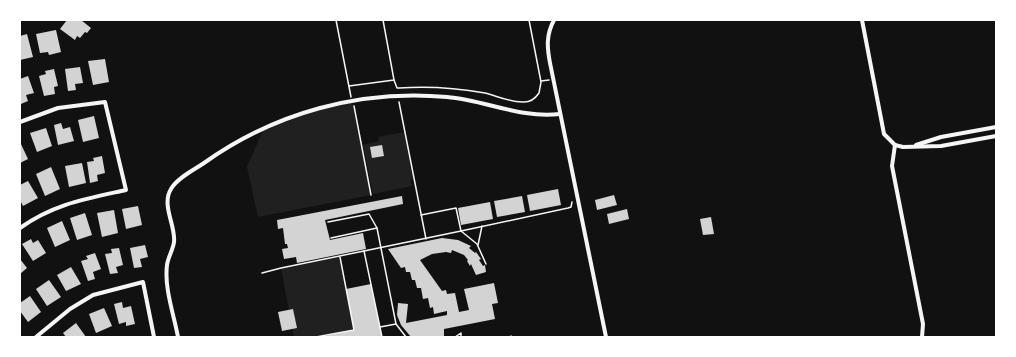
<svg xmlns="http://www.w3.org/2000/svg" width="1016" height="357" viewBox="0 0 1016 357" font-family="'Sofia Sans Condensed',sans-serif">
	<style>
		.green { fill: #202020 }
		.building { fill: #d3d3d3 }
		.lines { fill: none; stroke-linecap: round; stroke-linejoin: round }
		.path { stroke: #f5f5f5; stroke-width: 1.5 }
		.minor { stroke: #f5f5f5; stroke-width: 4 }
	</style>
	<rect width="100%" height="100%" fill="#111"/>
	<g class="green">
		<polygon points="352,101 371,195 258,217 247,167 265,126 327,105"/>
		<polygon points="404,132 413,179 410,180 412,186 373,194 363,145 379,141 378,137"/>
		<polygon points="340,257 354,330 316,337 294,337 281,268"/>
	</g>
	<g class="building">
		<polygon points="67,20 81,20 91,28 87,33 85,32 80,38 77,36 75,40 60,29"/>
		<polygon points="56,30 61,52 49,55 48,52 40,53 36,34"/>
		<polygon points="27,34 33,57 20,60 20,36"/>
		<polygon points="105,59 109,82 93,85 88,61"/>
		<polygon points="80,67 83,83 75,84 76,90 68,91 65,69"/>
		<polygon points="54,69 58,86 54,87 55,94 44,96 39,76 46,74 45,71"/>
		<polygon points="28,76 34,93 26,95 28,101 21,104 20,79"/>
		<polygon points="94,116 99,138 83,142 78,120"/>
		<polygon points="61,123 63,129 70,127 74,141 58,145 54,125"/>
		<polygon points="46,128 52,146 37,152 30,133"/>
		<polygon points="20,142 28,159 20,163"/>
		<polygon points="382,145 384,156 372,158 370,147"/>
		<polygon points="102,156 105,173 97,175 98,181 90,183 87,162 94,161 93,158"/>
		<polygon points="82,163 86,183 69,187 65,166"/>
		<polygon points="51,167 60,189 45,196 36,174"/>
		<polygon points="28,181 38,198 23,206 20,200 20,185"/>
		<polygon points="558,189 561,205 530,211 527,195"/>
		<polygon points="614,195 617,205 597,210 595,200"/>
		<polygon points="402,196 403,204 325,220 330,240 363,233 366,249 297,263 296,257 284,259 282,249 288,248 287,244 285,244 283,228 278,229 277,220"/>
		<polygon points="522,196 525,212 497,217 494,201"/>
		<polygon points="490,202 493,219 461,225 458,208"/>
		<polygon points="138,206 142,225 126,229 122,209"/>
		<polygon points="627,209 629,219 609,224 607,214"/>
		<polygon points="114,210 118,233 102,237 97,213"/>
		<polygon points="85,213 92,235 77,240 70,218"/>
		<polygon points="711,217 714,234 703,235 700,219"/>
		<polygon points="62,221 70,240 55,247 47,228"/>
		<polygon points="442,238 458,240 471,246 469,248 475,253 476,252 481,259 479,260 483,266 485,265 486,272 476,275 471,264 470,266 467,261 468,260 464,255 452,250 451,253 446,252 432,254 420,260 442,291 446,290 447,294 455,293 459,312 469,310 464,289 494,283 498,303 492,304 495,319 444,329 444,337 411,337 401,325 397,315 398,303 408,304 406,323 447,315 447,311 434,314 433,307 430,308 428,298 423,299 421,288 417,288 415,280 412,280 410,272 406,272 405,267 401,268 388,249"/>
		<polygon points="31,239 33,243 38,240 46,253 33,261 22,244"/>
		<polygon points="145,245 148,257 140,259 142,267 134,268 130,248"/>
		<polygon points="119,248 123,265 116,267 118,273 110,274 105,254 112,253 111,249"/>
		<polygon points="95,253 101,269 93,272 95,279 88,281 81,261 88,259 86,256"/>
		<polygon points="20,259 27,268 20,274"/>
		<polygon points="71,267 81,284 66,291 57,275"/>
		<polygon points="49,280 61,297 47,306 36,289"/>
		<polygon points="371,284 382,337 320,337 354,330 346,289"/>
		<polygon points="30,296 41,312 28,322 20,311 20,303"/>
		<polygon points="122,302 123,308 131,306 135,324 126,326 126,322 119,324 114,304"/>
		<polygon points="104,308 112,326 96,333 89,314"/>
		<polygon points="293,309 297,328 282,331 278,312"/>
		<polygon points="76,323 86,337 66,337 63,333"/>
	</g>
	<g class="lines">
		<g class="path">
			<polyline points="336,20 351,97"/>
			<path d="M394 80 397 88H399C427 86 457 88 485 93 497 96 512 103 524 102 531 102 535 99 539 93L541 82 529 20"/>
			<polyline points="541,81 549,80"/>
			<polyline points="349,86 394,80 383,20"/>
			<polyline points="399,102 426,239"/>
			<polyline points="354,106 371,195"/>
			<polyline points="421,215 456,208 461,231 568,208 571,207 572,202"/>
			<polyline points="328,222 369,214 377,228"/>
			<polyline points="331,238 377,228 396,324 380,327"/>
			<polyline points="478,245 482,226"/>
			<polyline points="364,251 461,231 477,244 486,264"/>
			<polyline points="262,273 281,268 364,251 382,337"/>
			<polyline points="396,324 406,337"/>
			<polyline points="316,337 354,330 340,257"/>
			<polyline points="455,337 461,333 461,337"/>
			<polyline points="511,337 511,336"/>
		</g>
		<g class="minor">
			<path d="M554 20C546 35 547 47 550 63L606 337"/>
			<polyline points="862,20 884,134 895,145 903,147 941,146 996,136"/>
			<path d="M20 122 58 108 105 102 126 190C85 199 54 204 20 228"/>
			<polyline points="895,145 892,166 923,324 922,337"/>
			<polyline points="916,145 941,137 996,127"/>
			<polyline points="36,337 70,309 93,295 143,282 154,337"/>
			<path d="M178 337C174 315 164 288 167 265 168 257 173 250 174 242 176 226 161 205 171 189 177 178 194 170 204 163 274 113 360 89 447 97 485 100 521 119 560 114"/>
		</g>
	</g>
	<rect width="1016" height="357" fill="none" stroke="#ffffff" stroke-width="42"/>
</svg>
